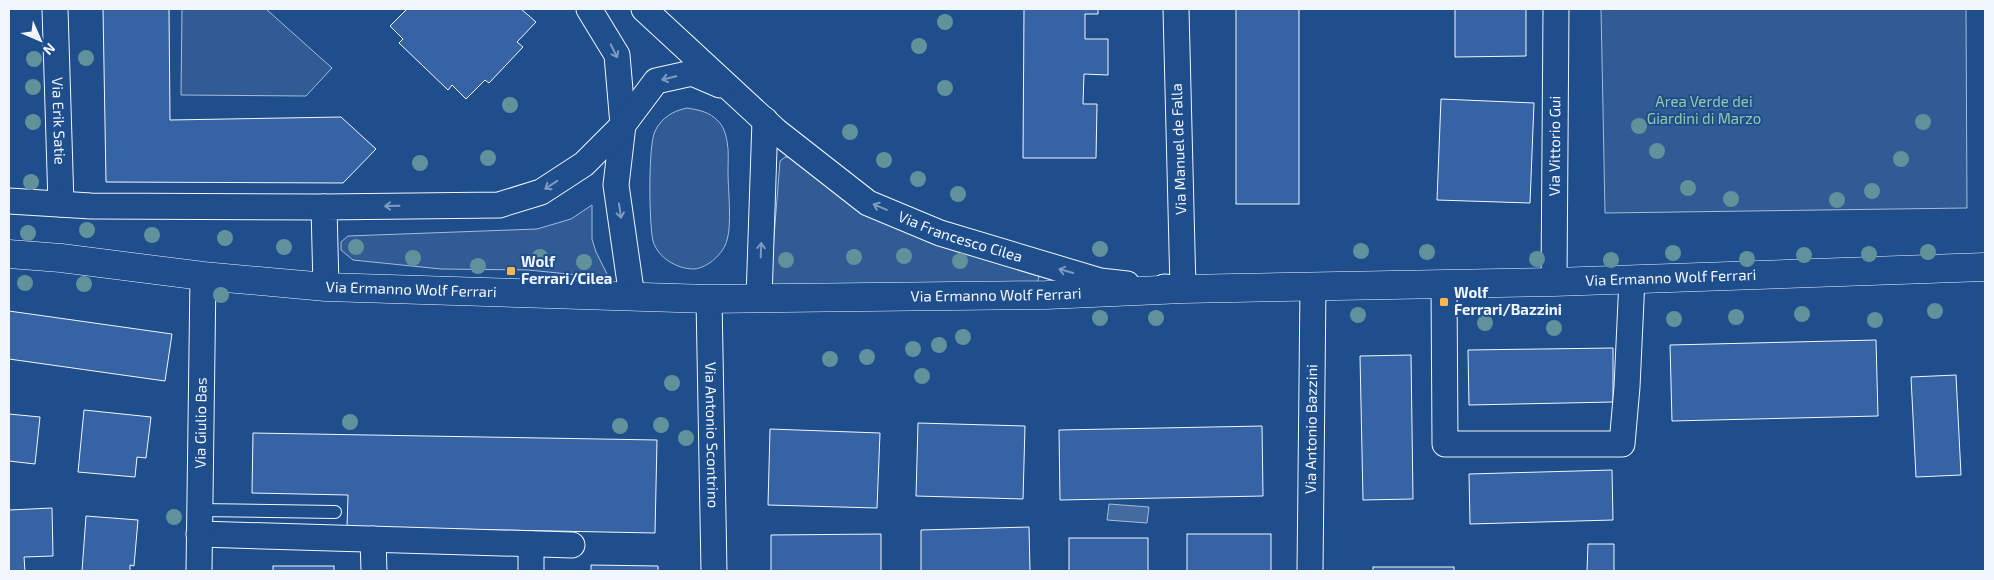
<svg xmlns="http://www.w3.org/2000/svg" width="1994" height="580" viewBox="0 0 1994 580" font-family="'Exo 2',sans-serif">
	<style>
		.green { fill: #305b95; stroke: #a8bbd7 }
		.water { fill: #446ba0; stroke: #a8bbd7 }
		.building { fill: #3563a3; stroke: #f2f6ff }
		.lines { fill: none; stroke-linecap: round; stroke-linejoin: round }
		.service-casing { stroke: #f2f6ff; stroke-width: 14 }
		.minor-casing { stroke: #f2f6ff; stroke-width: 27 }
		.tertiary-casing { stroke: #f2f6ff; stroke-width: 29 }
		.service { stroke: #1f4e8c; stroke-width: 12 }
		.minor { stroke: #1f4e8c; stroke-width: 25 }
		.tertiary { stroke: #1f4e8c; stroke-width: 28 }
		.tree { fill: #61919a }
		.oneway { stroke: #7e9ac0 }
		.poi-dot { fill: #ffb74d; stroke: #1f4e8c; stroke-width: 2 }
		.labels { text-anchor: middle; stroke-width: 4; stroke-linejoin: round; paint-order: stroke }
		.park-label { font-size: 15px; fill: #97c8a6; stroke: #1f4e8c }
		.street-label { font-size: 15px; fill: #f2f6ff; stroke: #1f4e8c }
		.poi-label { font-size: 15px; font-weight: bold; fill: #f2f6ff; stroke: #1f4e8c; text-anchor: start }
	</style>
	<rect width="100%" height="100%" fill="#1f4e8c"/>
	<g class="green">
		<polygon points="182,9 266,9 332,68 306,96 181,95"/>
		<polygon points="1601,9 1966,9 1967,208 1605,213"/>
		<path d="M687 108C699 110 710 112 718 121 723 125 726 135 727 141 729 151 728 162 728 172 728 189 732 225 727 240 724 253 708 268 694 269 677 269 658 258 653 241 649 224 648 145 655 131 662 117 673 111 687 108Z"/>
		<polygon points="785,157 790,157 938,244 996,263 1036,273 1039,277 1036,286 770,288 780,161"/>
		<polygon points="592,205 592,239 596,252 609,278 528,270 441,269 353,260 341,250 341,242 348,236 537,229 571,219"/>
	</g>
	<polygon class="water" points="1109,504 1149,507 1147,523 1107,520"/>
	<g class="building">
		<polygon points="103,9 169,9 170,120 341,117 376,149 343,183 106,182"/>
		<polygon points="407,9 521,9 536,22 517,42 523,47 489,83 485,80 466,99 452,85 448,90 399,43 403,39 390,26"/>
		<polygon points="1024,9 1098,9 1098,14 1085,14 1085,39 1108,39 1108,75 1084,74 1083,104 1097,104 1096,158 1023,158"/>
		<rect x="1236" y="9" width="63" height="195"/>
		<polygon points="1455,9 1526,9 1526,56 1455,57"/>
		<polygon points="1441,99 1534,103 1530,203 1437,200"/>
		<polygon points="9,311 172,334 165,381 9,359"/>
		<polygon points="1876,340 1878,416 1672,421 1670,345"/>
		<polygon points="1613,348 1613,402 1469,405 1468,350"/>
		<polygon points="1411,355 1413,499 1363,500 1360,356"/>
		<polygon points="1956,375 1961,475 1916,477 1911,377"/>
		<polygon points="84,410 151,417 146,458 137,457 135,477 78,472"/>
		<polygon points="9,414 40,417 35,464 9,461"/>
		<polygon points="918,423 1025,426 1023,499 916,496"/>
		<polygon points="1262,426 1263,496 1060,500 1059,430"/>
		<polygon points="770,429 880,433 877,508 768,505"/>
		<polygon points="253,433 657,440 655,533 347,527 348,495 252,493"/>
		<polygon points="1612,470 1613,520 1470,524 1469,474"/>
		<polygon points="52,508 53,556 24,557 25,571 9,571 9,510"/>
		<polygon points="86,516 138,520 134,566 130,565 130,571 82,571"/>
		<polygon points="1029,527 1030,571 921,571 921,530"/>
		<polygon points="881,534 881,571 771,571 771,535"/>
		<rect x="1187" y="534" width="84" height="37"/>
		<rect x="1069" y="538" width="79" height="33"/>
		<polygon points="1588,544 1614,544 1614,571 1587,571"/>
		<polygon points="591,565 658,566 658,571 591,571"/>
		<rect x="273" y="566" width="61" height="5"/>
		<rect x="1373" y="567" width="81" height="4"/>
	</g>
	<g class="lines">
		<defs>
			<polyline id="service" points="200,510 335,512"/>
			<g id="minor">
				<path id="s1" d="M55 9 61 204"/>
				<polyline points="589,9 617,55 623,125 616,185 632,297"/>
				<path id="s2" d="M644 9 776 131 868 203 940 233 1100 281 1127 284"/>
				<polyline points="9,201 91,206 324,207"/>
				<path id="s3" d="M1554 282 1556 9"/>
				<polyline points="1444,284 1445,444 1622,444 1627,387 1632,279"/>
				<polyline points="326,287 324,207 499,205 541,192 584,164 623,125 656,81 692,73 720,85"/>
				<polyline points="1164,287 1183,289 1176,9"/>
				<polyline points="759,298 765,120"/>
				<path id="s4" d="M709 299 714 571"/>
				<polyline points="199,534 572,545"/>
				<polyline points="373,539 374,571"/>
				<polyline points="531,544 531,571"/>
				<path id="s5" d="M199 571 203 276"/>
				<path id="s6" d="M1310 571 1313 287"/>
			</g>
			<g id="tertiary">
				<path id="s7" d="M9 254 61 258 203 276 326 287 709 299 1046 295 1183 289 1554 282 1985 267"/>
			</g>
		</defs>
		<use href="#service" class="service-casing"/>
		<use href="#minor" class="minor-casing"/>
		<use href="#tertiary" class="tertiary-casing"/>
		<use href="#service" class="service"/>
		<use href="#minor" class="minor"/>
		<use href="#tertiary" class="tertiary"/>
	</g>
	<g class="tree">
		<circle cx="945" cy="22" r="8"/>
		<circle cx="919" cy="46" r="8"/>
		<circle cx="86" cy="58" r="8"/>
		<circle cx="34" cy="59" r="8"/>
		<circle cx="33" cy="87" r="8"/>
		<circle cx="945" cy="88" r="8"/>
		<circle cx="510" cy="105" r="8"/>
		<circle cx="33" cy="122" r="8"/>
		<circle cx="1923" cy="122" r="8"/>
		<circle cx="1639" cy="126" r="8"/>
		<circle cx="850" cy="132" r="8"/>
		<circle cx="1657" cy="151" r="8"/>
		<circle cx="488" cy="158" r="8"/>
		<circle cx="1901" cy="159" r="8"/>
		<circle cx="884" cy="160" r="8"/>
		<circle cx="420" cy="163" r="8"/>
		<circle cx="918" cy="179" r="8"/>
		<circle cx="31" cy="182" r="8"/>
		<circle cx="1688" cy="188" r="8"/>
		<circle cx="1872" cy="191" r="8"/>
		<circle cx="958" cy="194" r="8"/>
		<circle cx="1731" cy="199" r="8"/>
		<circle cx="1837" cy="200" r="8"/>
		<circle cx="87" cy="230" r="8"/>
		<circle cx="28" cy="233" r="8"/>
		<circle cx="152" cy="235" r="8"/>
		<circle cx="225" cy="238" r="8"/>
		<circle cx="284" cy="247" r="8"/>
		<circle cx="356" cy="247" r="8"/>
		<circle cx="1100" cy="249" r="8"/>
		<circle cx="1361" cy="251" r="8"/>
		<circle cx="1427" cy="252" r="8"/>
		<circle cx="1928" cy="252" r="8"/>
		<circle cx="1673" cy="253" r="8"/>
		<circle cx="1869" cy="254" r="8"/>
		<circle cx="1804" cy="255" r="8"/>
		<circle cx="904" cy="256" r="8"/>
		<circle cx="540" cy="257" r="8"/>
		<circle cx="854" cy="257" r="8"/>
		<circle cx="413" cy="258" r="8"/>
		<circle cx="1537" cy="259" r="8"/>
		<circle cx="1747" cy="259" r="8"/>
		<circle cx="786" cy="260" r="8"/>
		<circle cx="1611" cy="260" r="8"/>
		<circle cx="960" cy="261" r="8"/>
		<circle cx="584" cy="262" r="8"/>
		<circle cx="478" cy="266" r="8"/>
		<circle cx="25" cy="283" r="8"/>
		<circle cx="84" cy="284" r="8"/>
		<circle cx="221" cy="295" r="8"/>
		<circle cx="1935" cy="311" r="8"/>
		<circle cx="1802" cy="314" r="8"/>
		<circle cx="1358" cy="315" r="8"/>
		<circle cx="1736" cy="317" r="8"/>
		<circle cx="1100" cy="318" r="8"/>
		<circle cx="1156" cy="318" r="8"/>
		<circle cx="1674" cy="319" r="8"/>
		<circle cx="1875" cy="320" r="8"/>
		<circle cx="1485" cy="323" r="8"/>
		<circle cx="1554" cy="328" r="8"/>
		<circle cx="963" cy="337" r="8"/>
		<circle cx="939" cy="345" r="8"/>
		<circle cx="913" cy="349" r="8"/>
		<circle cx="867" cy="357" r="8"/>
		<circle cx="830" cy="359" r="8"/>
		<circle cx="922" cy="376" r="8"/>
		<circle cx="672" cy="383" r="8"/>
		<circle cx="350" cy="422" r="8"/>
		<circle cx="661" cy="425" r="8"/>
		<circle cx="620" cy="426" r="8"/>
		<circle cx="686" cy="438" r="8"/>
		<circle cx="174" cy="517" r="8"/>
	</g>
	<defs><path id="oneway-shaft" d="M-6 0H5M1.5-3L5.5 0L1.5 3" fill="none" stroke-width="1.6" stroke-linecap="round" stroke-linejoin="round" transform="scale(1.25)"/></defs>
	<g class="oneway">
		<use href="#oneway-shaft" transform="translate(614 51) rotate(63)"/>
		<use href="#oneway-shaft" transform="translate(669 78) rotate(167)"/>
		<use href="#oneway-shaft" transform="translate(551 185) rotate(147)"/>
		<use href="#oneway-shaft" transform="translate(392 206) rotate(179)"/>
		<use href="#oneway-shaft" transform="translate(880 207) rotate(-157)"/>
		<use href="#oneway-shaft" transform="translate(620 211) rotate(82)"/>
		<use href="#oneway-shaft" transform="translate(761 250) rotate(-88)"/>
		<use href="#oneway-shaft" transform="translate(1066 271) rotate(-164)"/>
	</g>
	<g class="poi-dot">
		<rect x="506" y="266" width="10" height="10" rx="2.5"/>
		<rect x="1439" y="297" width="10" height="10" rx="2.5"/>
	</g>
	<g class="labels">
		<g class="park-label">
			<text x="1704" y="107">Area Verde dei<tspan x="1704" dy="17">Giardini di Marzo</tspan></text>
		</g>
		<g class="street-label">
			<text dy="5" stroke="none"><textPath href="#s1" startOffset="112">Via Erik Satie</textPath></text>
			<text dy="5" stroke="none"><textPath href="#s3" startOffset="136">Via Vittorio Gui</textPath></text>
			<text transform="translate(1179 149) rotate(-92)" y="5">Via Manuel de Falla</text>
			<text dy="5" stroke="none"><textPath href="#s2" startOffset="395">Via Francesco Cilea</textPath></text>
			<text dy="5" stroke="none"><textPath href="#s7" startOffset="1664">Via Ermanno Wolf Ferrari</textPath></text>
			<text dy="5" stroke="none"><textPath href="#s7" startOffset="404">Via Ermanno Wolf Ferrari</textPath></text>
			<text dy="5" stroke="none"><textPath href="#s7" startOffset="989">Via Ermanno Wolf Ferrari</textPath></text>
			<text dy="5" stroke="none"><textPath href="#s5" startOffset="148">Via Giulio Bas</textPath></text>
			<text dy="5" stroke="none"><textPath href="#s6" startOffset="142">Via Antonio Bazzini</textPath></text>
			<text dy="5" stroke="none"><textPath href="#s4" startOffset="136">Via Antonio Scontrino</textPath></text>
		</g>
		<g class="poi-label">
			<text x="521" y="267">Wolf<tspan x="521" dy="17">Ferrari/Cilea</tspan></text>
			<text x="1454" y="298">Wolf<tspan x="1454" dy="17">Ferrari/Bazzini</tspan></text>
		</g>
	</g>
	<rect width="1994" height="580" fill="none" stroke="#f2f6ff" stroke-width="20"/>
	<g transform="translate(40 40) rotate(135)" stroke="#1f4e8c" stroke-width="4" paint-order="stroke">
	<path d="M0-4L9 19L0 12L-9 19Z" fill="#f2f6ff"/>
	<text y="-8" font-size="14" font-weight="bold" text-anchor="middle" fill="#f2f6ff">N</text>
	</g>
</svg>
